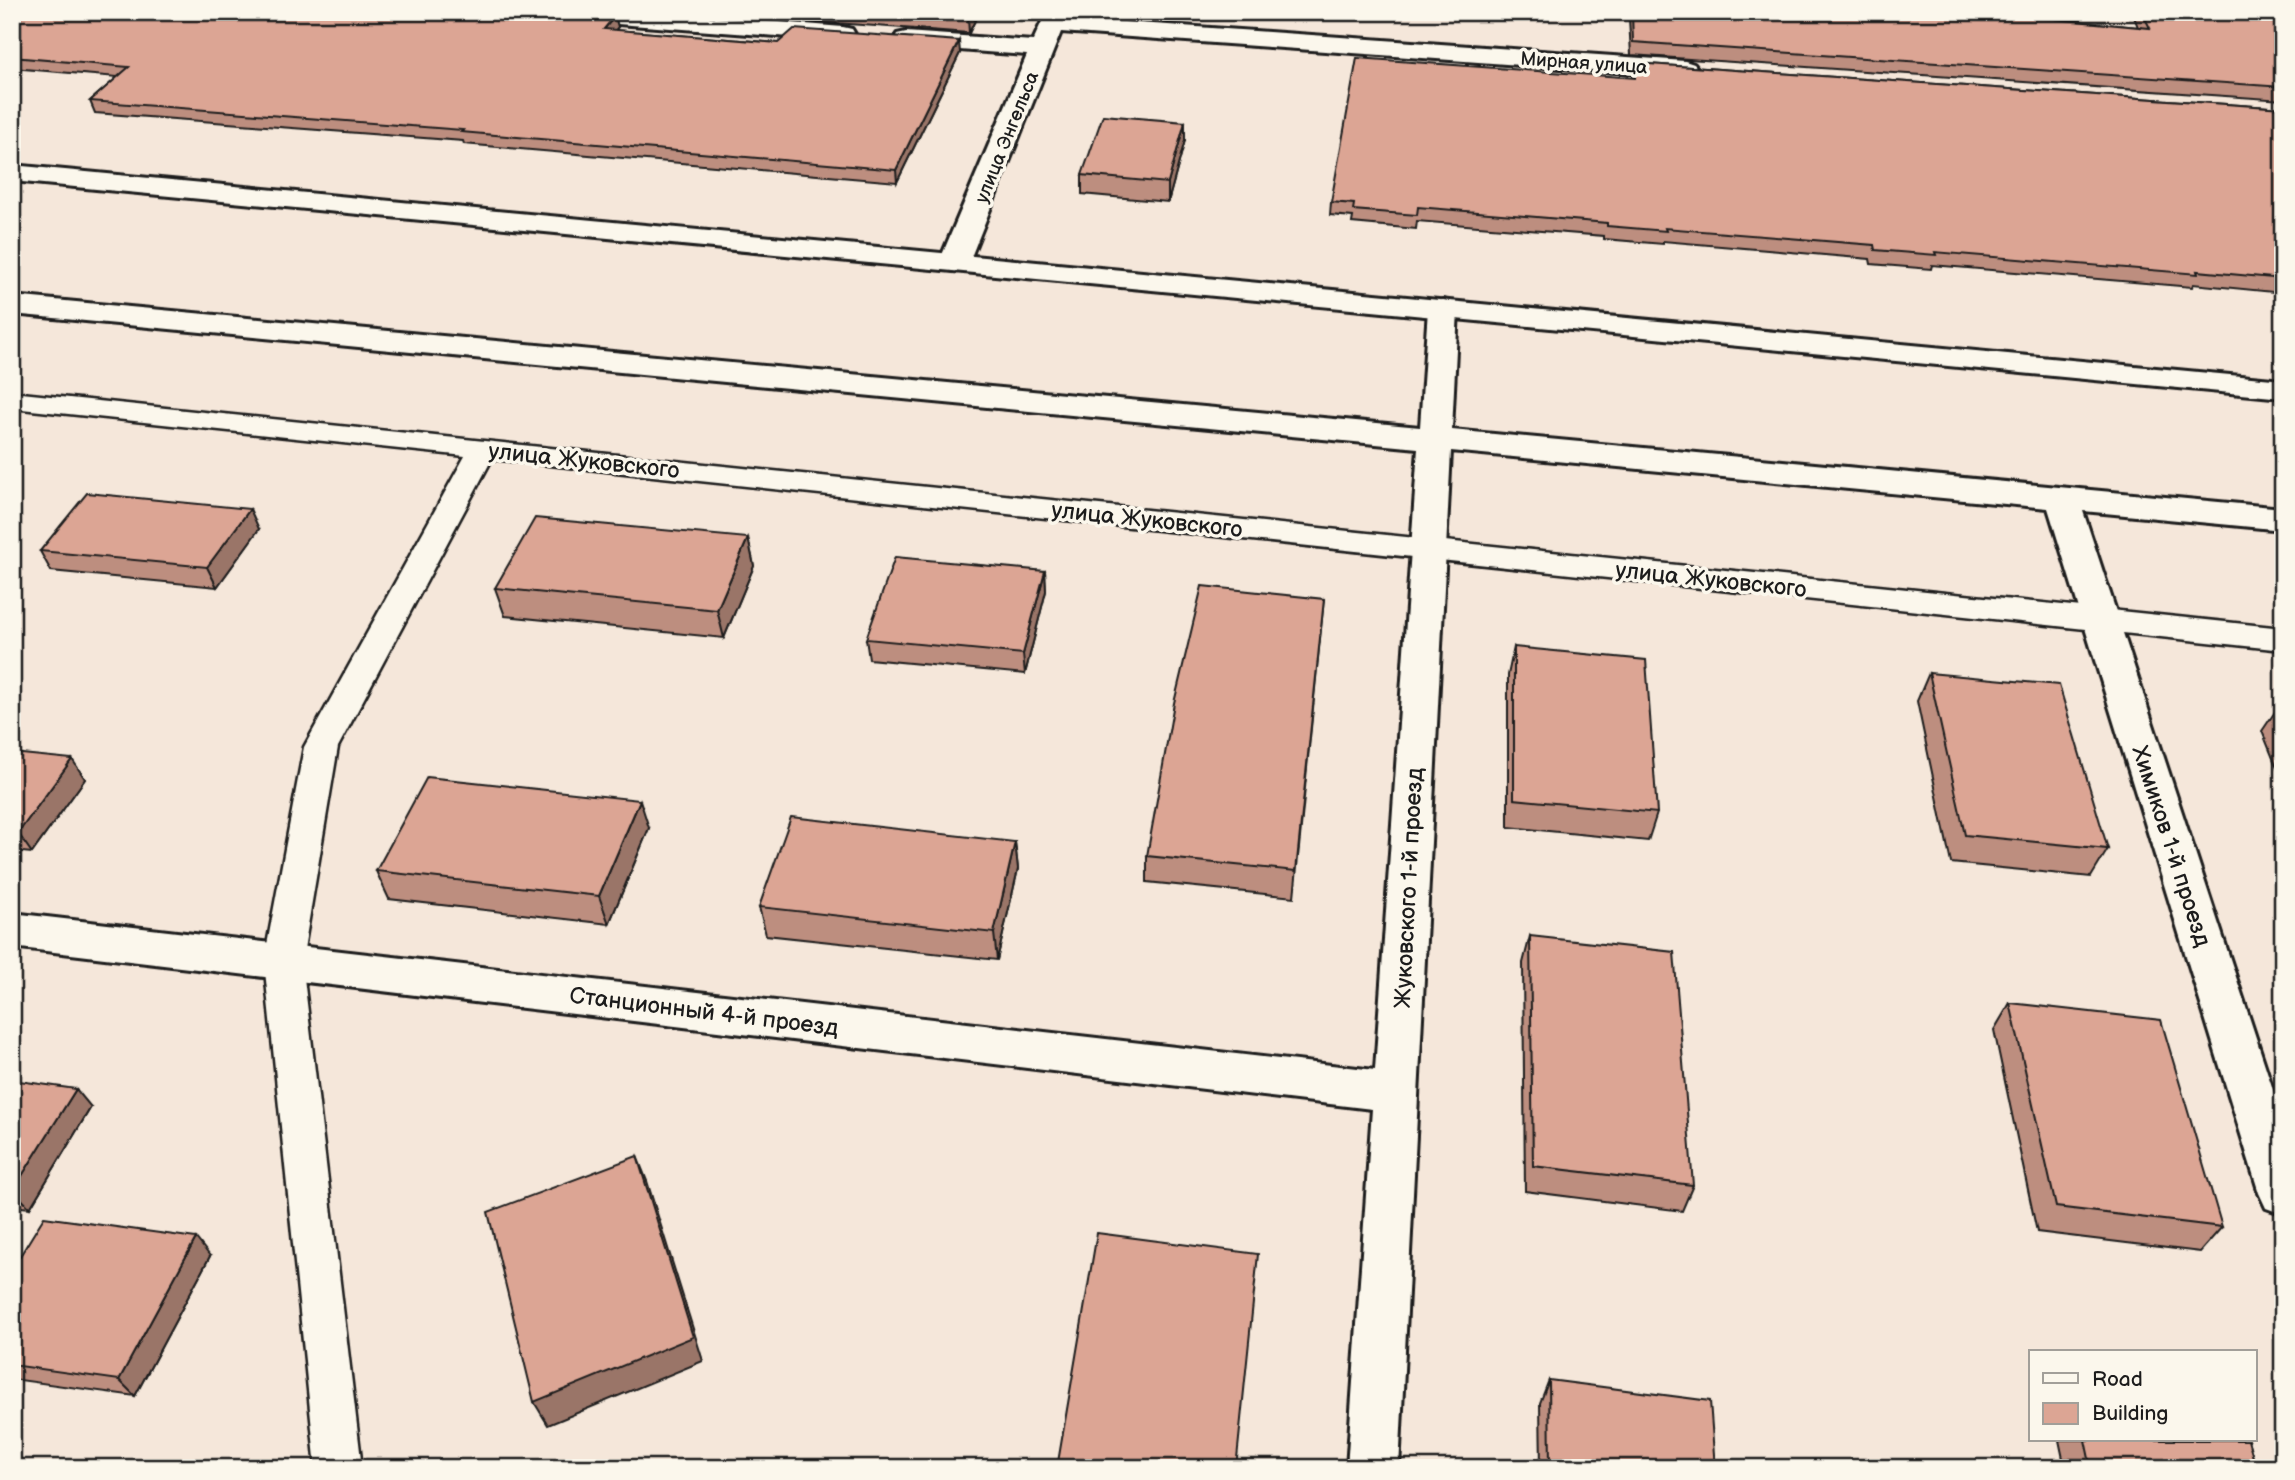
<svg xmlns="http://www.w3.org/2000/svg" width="2295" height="1480" viewBox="0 0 2295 1480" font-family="'Balsamiq Sans',sans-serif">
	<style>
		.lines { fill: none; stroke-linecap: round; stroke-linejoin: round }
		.lane-casing { stroke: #1c1c1c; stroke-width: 5 }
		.street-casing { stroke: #1c1c1c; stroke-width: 6 }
		.secondary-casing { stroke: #1c1c1c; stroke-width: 6 }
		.lane { fill: #fbf7ec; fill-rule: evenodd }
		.street { fill: #fbf7ec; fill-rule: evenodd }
		.secondary { fill: #fbf7ec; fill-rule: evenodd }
		.wall { fill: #bd8e7f; stroke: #1c1c1c; stroke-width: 2 }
		.shaded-wall { fill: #9a7468; stroke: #1c1c1c; stroke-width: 2 }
		.building { fill: #dca594; stroke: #1c1c1c; stroke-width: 2 }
		.labels { text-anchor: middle; stroke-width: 7; stroke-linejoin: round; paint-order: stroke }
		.far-street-label { font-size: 19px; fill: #1c1c1c; stroke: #fbf7ec }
		.street-label { font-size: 23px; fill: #1c1c1c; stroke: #fbf7ec }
	</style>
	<rect width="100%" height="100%" fill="#f5e7da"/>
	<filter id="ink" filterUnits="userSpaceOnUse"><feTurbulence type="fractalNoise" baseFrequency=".0143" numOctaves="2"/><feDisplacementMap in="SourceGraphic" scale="14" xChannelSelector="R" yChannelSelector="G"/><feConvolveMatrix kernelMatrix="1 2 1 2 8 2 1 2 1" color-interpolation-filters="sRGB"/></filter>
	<g filter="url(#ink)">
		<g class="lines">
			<defs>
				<polygon id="lane" points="12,392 2283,628 2283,650 492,459 338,747 302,961 362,1468 316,1468 264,961 304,747 465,456 12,408"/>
				<g id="street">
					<polygon points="540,12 652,12 843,27 852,29 855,34 852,39 843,41 552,19 543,17"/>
					<polygon points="1052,17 1685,61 1694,64 1698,69 1694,74 1685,77 1061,32 969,262 964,268 954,271 944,268 939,262 1027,55 906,46 897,44 894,39 897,34 906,32 1033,41 1043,19"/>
					<polygon points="12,296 1420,427 1428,309 1432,303 1443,300 1454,303 1458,309 1452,430 2283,508 2283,530 2083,511 2283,1120 2283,1214 2266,1208 2259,1193 2048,508 1451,451 1399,1468 1347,1468 1372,1109 12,947 12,913 1375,1070 1418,448 12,314"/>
				</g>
				<polygon id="secondary" points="12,165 2283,380 2283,398 12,181"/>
			</defs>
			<use href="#lane" class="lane-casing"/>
			<use href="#street" class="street-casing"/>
			<use href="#secondary" class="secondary-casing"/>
			<use href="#lane" class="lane"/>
			<use href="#street" class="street"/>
			<use href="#secondary" class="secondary"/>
		</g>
		<g class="wall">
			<polygon points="12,12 451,17 615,16 618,27 615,30 778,43 960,53 897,182 464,144 463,141 95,113 90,101 118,77 12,68"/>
			<polygon points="808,12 979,12 969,33 809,21"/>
			<polygon points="1630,12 1903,12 1975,17 1977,12 2138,27 2132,12 2283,12 2283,100 1631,55 1629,18"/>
			<polygon points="1634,63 2283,108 2283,293 2193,284 2192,287 1932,265 1931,269 1871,264 1870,259 1663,241 1663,244 1604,239 1604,236 1417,221 1416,229 1352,223 1353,217 1330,215 1331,202 1632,78"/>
			<polygon points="1185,122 1185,140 1168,202 1082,194 1082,175"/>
			<polygon points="259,529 217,587 51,571 40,551"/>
			<polygon points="748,538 754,566 724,638 505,616 495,588"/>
			<polygon points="1045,571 1046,591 1025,674 869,659 866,639"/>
			<polygon points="1324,599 1294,897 1147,882 1147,856"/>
			<polygon points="1514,647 1657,813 1648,841 1508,827 1508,675"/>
			<polygon points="1929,673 2108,849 2091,877 1951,863 1917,701"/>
			<polygon points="2281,703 2283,703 2283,783 2262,731"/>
			<polygon points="12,753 85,779 32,853 12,851"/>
			<polygon points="649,828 609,924 389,899 376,871"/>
			<polygon points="1015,842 1018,869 997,960 766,935 759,907"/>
			<polygon points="1530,936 1693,1185 1682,1211 1525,1191 1523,963"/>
			<polygon points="2010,1003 2222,1227 2200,1252 2037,1232 1994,1030"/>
			<polygon points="12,1080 91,1107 30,1208 12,1206"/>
			<polygon points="210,1256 135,1396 12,1379 12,1269"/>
			<polygon points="1549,1380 1715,1468 1541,1468 1540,1403"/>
			<polygon points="2059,1440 2248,1440 2256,1468 2065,1468"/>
		</g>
		<g class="shaded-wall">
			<polygon points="971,12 979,12 969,33 968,18"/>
			<polygon points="615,16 618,27 607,40 604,29"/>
			<polygon points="959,41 960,53 897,182 896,170"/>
			<polygon points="1185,122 1185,140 1168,202 1168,183"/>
			<polygon points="250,509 259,529 217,587 207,567"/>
			<polygon points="748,538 754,566 724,638 717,610"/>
			<polygon points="1045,571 1046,591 1025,674 1023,654"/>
			<polygon points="72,759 85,779 32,853 18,833"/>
			<polygon points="640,800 649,828 609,924 599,896"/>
			<polygon points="1015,842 1018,869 997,960 994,933"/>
			<polygon points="76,1089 91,1107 30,1208 13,1190"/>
			<polygon points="637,1156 647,1181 703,1361 548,1425 534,1402"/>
			<polygon points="196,1238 210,1256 135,1396 119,1380"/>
		</g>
		<g class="building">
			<polygon points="12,12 390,12 451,17 455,12 583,12 615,16 604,29 778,43 794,29 959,41 896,170 461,132 463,130 90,101 129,67 12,57"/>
			<polygon points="885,12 971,12 968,18"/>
			<polygon points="1632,12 1903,12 1979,18 1977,12 2150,28 2142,12 2283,12 2283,87 1633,42"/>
			<polygon points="1357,58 1635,78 1634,63 2283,108 2283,279 2197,271 2198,274 1935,252 1936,255 1875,250 1874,245 1665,228 1666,231 1607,226 1607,223 1418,207 1417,215 1353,210 1354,204 1331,202"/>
			<polygon points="1103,115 1185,122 1168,183 1082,175"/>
			<polygon points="87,493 250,509 207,567 40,551"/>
			<polygon points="535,518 748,538 717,610 495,588"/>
			<polygon points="895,557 1045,571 1023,654 866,639"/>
			<polygon points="1202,586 1324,599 1296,871 1147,856 1174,703"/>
			<polygon points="1514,647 1646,660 1657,813 1514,799"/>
			<polygon points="1929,673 2059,685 2108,849 1965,835"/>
			<polygon points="12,753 72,759 18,833 12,833"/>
			<polygon points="427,777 640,800 599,896 376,871"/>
			<polygon points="791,817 1015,842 994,933 759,907"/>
			<polygon points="1530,936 1674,952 1693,1185 1533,1166"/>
			<polygon points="2010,1003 2161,1020 2222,1227 2056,1207"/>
			<polygon points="12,1080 76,1089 13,1190 12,1190"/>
			<polygon points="637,1156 693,1337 534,1402 488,1212"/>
			<polygon points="44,1217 196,1238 119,1380 12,1365 12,1269"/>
			<polygon points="1097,1233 1258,1254 1236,1468 1057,1468"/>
			<polygon points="1549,1380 1710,1401 1715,1468 1550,1468"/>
			<polygon points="2085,1440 2248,1440 2256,1468 2091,1468"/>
		</g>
	</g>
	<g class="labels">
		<g class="far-street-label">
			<text transform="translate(1584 62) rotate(4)" y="7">Мирная улица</text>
			<text transform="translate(1006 137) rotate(-68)" y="7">улица Энгельса</text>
		</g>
		<g class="street-label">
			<text transform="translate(584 460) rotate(6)" y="8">улица Жуковского</text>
			<text transform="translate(1147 519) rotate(6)" y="8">улица Жуковского</text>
			<text transform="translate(1711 579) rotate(6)" y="8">улица Жуковского</text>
			<text transform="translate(2172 846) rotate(72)" y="8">Химиков 1-й проезд</text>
			<text transform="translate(1408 888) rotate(-87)" y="8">Жуковского 1-й проезд</text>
			<text transform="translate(704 1011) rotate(7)" y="8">Станционный 4-й проезд</text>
		</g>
	</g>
	<rect width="2295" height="1480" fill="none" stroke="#fbf7ec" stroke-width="42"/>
	<rect x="21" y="21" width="2253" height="1438" fill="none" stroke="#1c1c1c" stroke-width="2.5" filter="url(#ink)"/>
	<rect x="2029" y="1350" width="228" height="91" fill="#fbf7ec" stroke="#a29f99" stroke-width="2"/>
	<rect x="2043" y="1373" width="35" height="10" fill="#fbf7ec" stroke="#a29f99" stroke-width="2"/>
	<text x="2092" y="1386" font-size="21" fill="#1c1c1c">Road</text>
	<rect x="2043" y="1403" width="35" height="21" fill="#dca594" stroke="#a29f99" stroke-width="2"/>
	<text x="2092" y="1420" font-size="21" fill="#1c1c1c">Building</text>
</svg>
